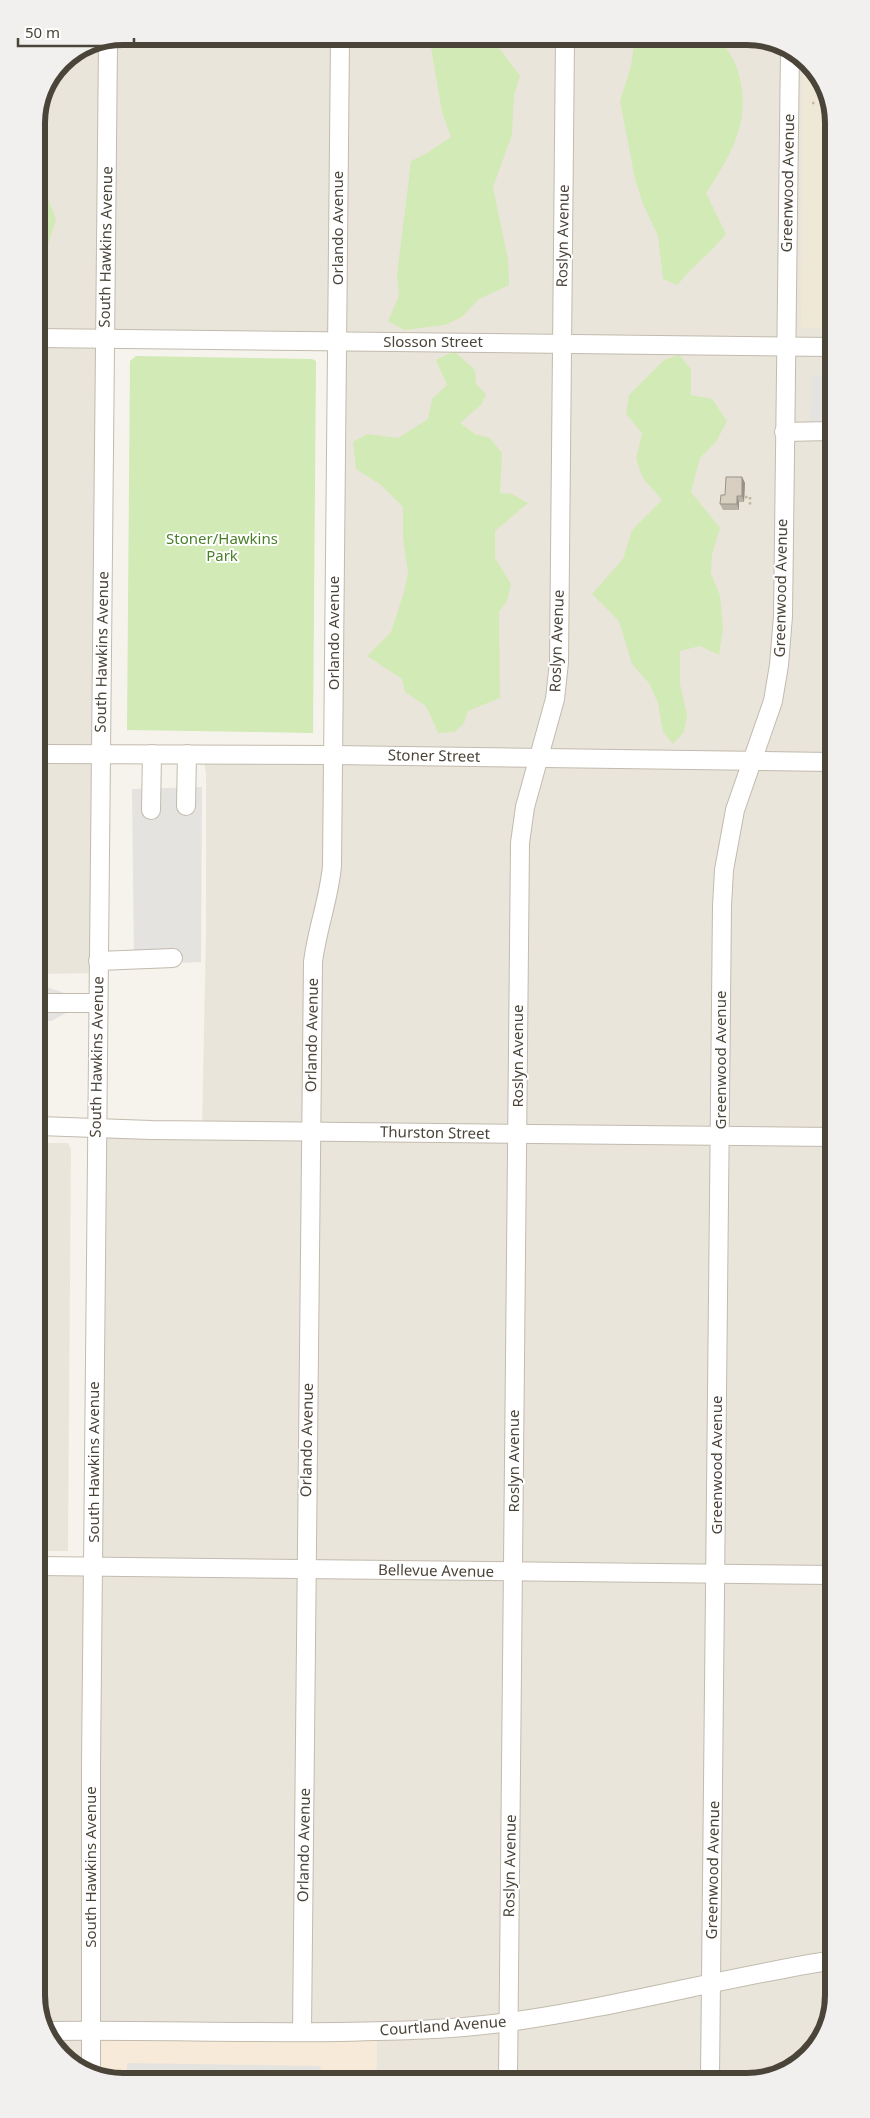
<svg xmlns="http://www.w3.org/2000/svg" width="870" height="2118" viewBox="0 0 870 2118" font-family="'Noto Sans',sans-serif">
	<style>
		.residential { fill: #eae5da }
		.commercial { fill: #f7ead8 }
		.education { fill: #efe8d6 }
		.green { fill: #d2eab5 }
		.parking { fill: #e5e3e0 }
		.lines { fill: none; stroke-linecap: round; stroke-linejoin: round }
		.minor-casing { stroke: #c2bbae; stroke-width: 20 }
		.path { stroke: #c4b79f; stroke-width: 2.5; stroke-dasharray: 2.5 2.5; stroke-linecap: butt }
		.minor { stroke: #fff; stroke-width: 18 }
		.wall { fill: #bab2a6 }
		.shaded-wall { fill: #979187 }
		.building { fill: #d8cfc1; stroke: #979187 }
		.labels { text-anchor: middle; stroke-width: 4; stroke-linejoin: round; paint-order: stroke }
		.street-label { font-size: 15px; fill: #4b4439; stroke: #fff }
		.park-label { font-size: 15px; fill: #4a7f2a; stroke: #fff }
		.rim { fill: none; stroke: #4b4439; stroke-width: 6 }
	</style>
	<rect width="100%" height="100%" fill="#f6f3ec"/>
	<g class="residential">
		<polygon points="753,36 800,54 829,95 834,1995 816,2048 775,2077 376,2080 377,2032 91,2072 70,2064 41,2023 40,1566 88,1567 97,1127 202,1130 206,931 206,774 203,754 333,755 337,342 105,339 98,973 38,974 36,118 62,61 90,43"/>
		<polygon points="39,1143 68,1143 71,1149 68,1551 40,1551"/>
	</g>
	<polygon class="commercial" points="91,2031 377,2031 376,2080 117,2082 91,2072"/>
	<polygon class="education" points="803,59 829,95 830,328 804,328 801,326"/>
	<g class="green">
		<path d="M721 37C725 48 733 57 737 68 753 118 733 152 706 193L726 234C711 252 692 267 677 285L663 279 658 236 643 204 635 179 620 101 631 66 635 38Z"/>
		<polygon points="489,39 500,49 520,76 514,95 512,135 493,187 508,260 509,285 479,299 462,317 445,325 404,330 388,321 399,296 397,274 411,161 427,153 451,137 442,112 430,42 423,40"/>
		<polygon points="37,172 56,219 44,257 37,266"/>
		<polygon points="454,351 475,370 476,384 486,394 482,404 460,423 475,434 490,438 502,453 500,493 512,494 528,503 495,531 495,558 511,584 507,601 499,612 500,698 468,711 464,723 455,732 438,733 426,706 405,692 402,679 367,656 391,632 404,592 408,573 403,537 403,507 381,485 356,469 353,442 367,434 398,438 428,419 432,399 447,385 436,360"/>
		<polygon points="679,355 691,369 691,395 712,399 727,421 716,442 700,458 691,492 720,528 712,555 711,573 720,596 723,627 719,655 700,646 680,651 680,684 687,715 684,732 673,744 663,732 658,703 649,683 632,664 619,621 592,594 623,559 632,530 662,500 643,478 636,459 642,433 626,414 629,395 664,360"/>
		<polygon points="136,356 312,359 316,361 313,733 127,730 130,361"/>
	</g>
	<g class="parking">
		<polygon points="813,375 830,375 830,438 810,424"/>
		<polygon points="202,787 201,962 134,965 132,789"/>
		<polygon points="38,984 73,996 72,1010 51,1021 38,1021"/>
		<polygon points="127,2063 319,2066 328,2080 127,2081"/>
	</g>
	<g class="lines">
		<defs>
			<g id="minor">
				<polyline points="37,338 830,347"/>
				<polyline points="784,432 830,431"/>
				<polyline points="38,754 333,755 831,762"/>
				<polyline points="186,806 187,754"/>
				<polyline points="151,810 152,754"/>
				<polyline points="98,961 173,958"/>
				<polyline points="38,1003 98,1003"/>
				<polyline points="39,1126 151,1130 832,1137"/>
				<polyline points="40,1566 833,1575"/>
				<path d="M47 2031C144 2030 241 2033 338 2032 395 2031 452 2030 509 2022 618 2007 725 1977 834 1960"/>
				<path d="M302 2032 313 962C317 929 329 899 332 866L340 40"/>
				<polyline points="91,2072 91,1767 108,43"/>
				<polyline points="710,2078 722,906 724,870 735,810 773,701 779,665 783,616 790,50"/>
				<polyline points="508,2079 520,843 525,807 555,699 559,662 565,38"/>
			</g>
		</defs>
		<use href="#minor" class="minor-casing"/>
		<g class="path">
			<polyline points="821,102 825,102"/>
			<polyline points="812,103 816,103"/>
			<polyline points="745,497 750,497 750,507"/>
		</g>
		<use href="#minor" class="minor"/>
	</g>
	<polygon class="wall" points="742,477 745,483 744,502 739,502 739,510 723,510 720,504 725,495"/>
	<g class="shaded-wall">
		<polygon points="742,477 745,483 744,502 742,496"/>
		<polygon points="737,496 739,502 739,510 737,504"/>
	</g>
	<polygon class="building" points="726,477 742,477 742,496 737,496 737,504 720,504 721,495 725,495"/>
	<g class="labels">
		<g class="street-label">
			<text transform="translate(788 183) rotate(-89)" y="5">Greenwood Avenue</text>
			<text transform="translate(338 228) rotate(-90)" y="5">Orlando Avenue</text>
			<text transform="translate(563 236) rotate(-89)" y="5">Roslyn Avenue</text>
			<text transform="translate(106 247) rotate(-89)" y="5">South Hawkins Avenue</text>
			<text x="433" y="347">Slosson Street</text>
			<text transform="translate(781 588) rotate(-89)" y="5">Greenwood Avenue</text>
			<text transform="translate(334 633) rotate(-90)" y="5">Orlando Avenue</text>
			<text transform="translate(557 641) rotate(-88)" y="5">Roslyn Avenue</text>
			<text transform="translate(102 652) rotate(-89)" y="5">South Hawkins Avenue</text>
			<text transform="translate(434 756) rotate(1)" y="5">Stoner Street</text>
			<text transform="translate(312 1035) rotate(-89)" y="5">Orlando Avenue</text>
			<text transform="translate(518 1056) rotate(-90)" y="5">Roslyn Avenue</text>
			<text transform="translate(97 1057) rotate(-89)" y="5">South Hawkins Avenue</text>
			<text transform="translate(721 1060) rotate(-90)" y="5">Greenwood Avenue</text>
			<text transform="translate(435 1133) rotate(1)" y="5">Thurston Street</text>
			<text transform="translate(307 1440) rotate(-89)" y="5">Orlando Avenue</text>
			<text transform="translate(514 1461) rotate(-90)" y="5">Roslyn Avenue</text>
			<text transform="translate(94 1462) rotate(-90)" y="5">South Hawkins Avenue</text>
			<text transform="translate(717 1465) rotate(-90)" y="5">Greenwood Avenue</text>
			<text transform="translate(436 1571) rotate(1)" y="5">Bellevue Avenue</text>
			<text transform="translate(304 1845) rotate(-89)" y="5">Orlando Avenue</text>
			<text transform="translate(510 1866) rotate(-89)" y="5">Roslyn Avenue</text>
			<text transform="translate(91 1867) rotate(-90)" y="5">South Hawkins Avenue</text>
			<text transform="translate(713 1870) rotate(-89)" y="5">Greenwood Avenue</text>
			<text transform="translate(443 2026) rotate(-4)" y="5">Courtland Avenue</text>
		</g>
		<g class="park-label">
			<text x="222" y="544">Stoner/Hawkins<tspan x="222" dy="17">Park</tspan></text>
		</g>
	</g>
	<path d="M0 0H870V2118H0ZM123 45H747A78 78 0 0 1 825 123V1995A78 78 0 0 1 747 2073H123A78 78 0 0 1 45 1995V123A78 78 0 0 1 123 45Z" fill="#f1f0ef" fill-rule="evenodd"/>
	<path class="rim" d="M123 45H747A78 78 0 0 1 825 123V1995A78 78 0 0 1 747 2073H123A78 78 0 0 1 45 1995V123A78 78 0 0 1 123 45Z"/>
	<path d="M18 38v8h116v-8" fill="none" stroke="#4b4439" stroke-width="2.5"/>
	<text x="25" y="38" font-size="15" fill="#4b4439" stroke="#ffffff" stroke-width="4" paint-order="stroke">50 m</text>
</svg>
